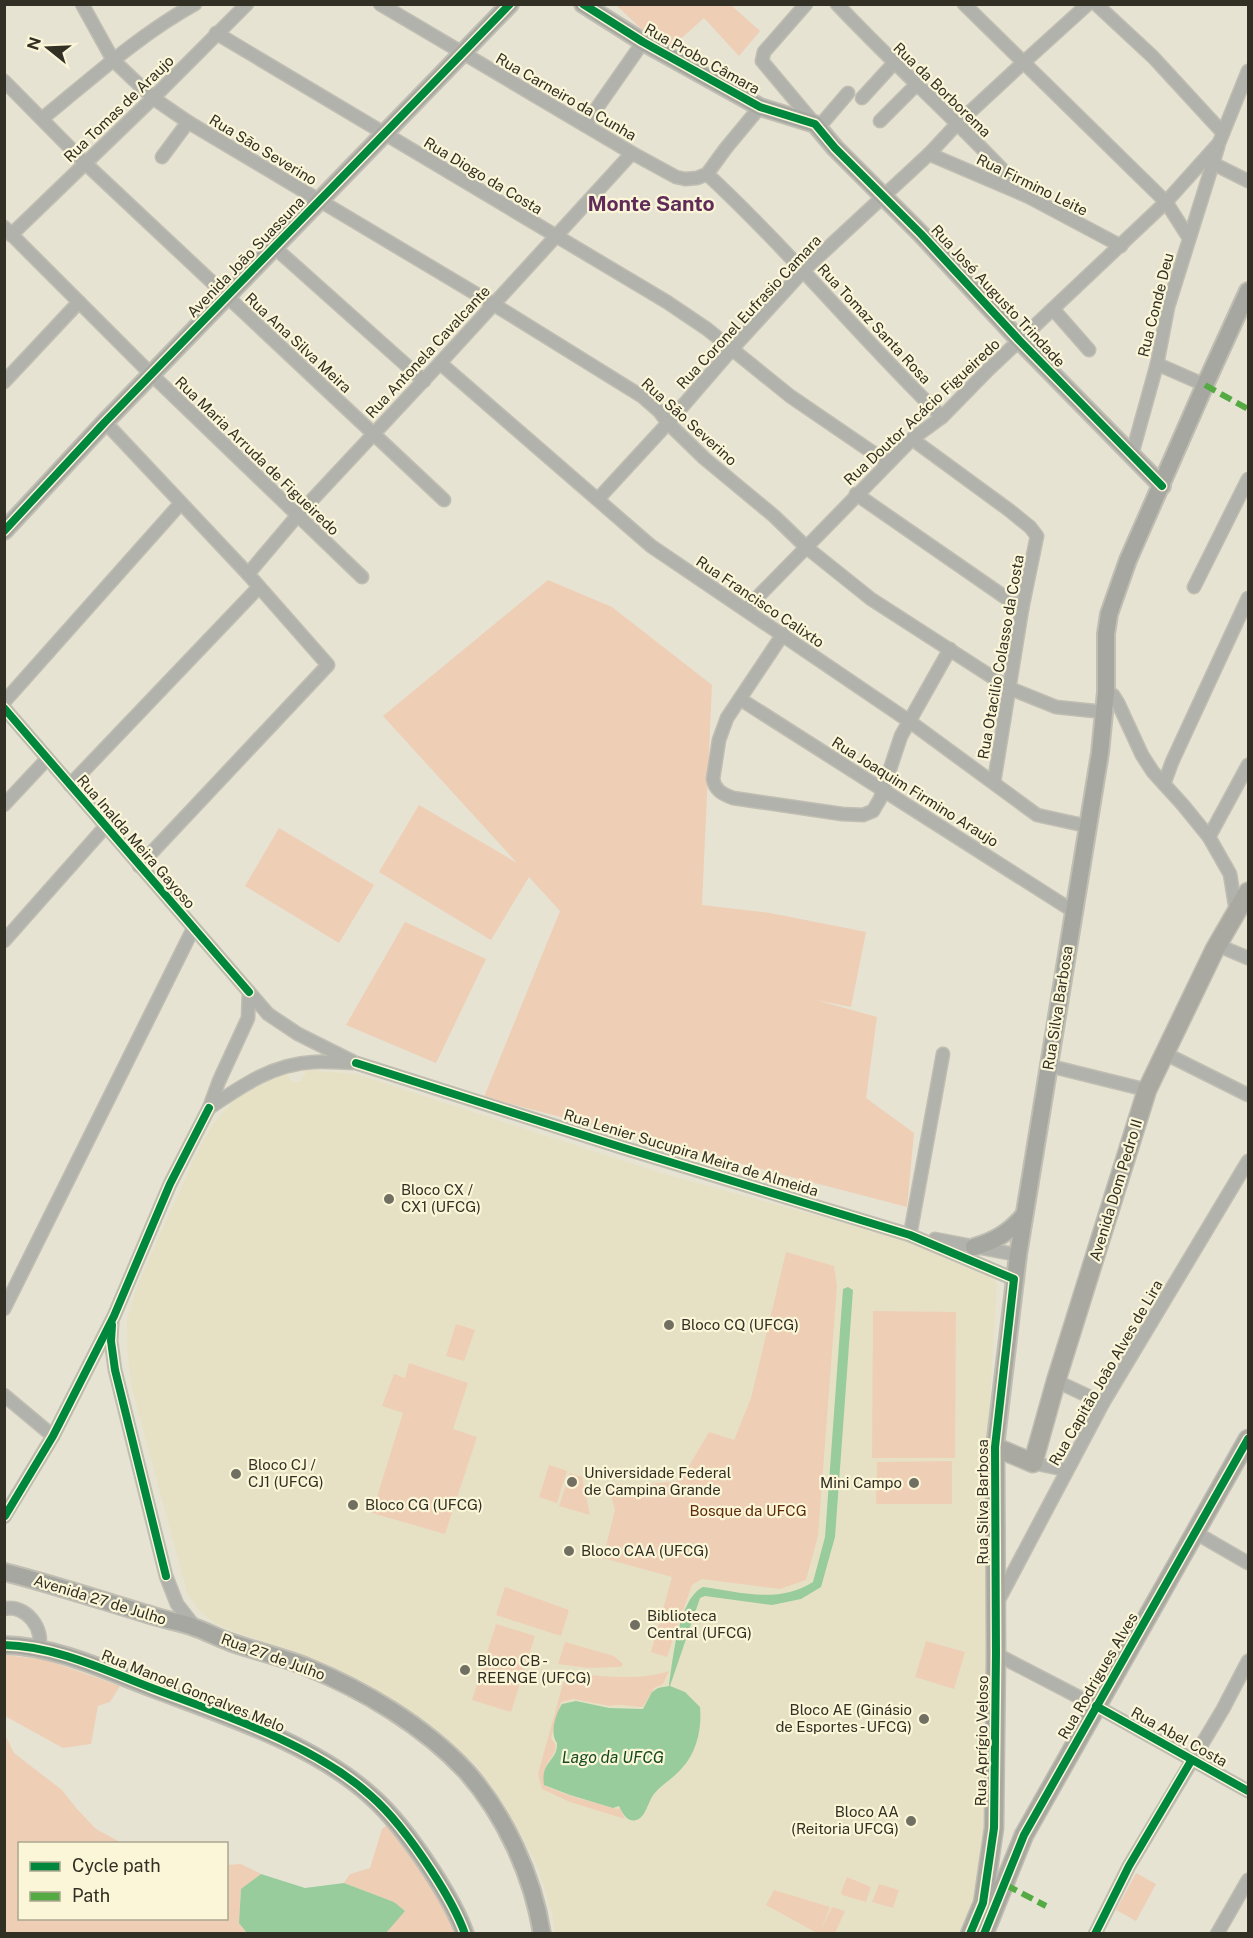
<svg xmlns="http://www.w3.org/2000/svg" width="1253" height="1938" viewBox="0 0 1253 1938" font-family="'Public Sans',sans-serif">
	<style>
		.built { fill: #e6e1c5 }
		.green { fill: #efceb6 }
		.water { fill: #98cc9c }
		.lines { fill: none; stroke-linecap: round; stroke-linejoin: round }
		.street-casing { stroke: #c0beb2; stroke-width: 15 }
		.secondary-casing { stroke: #c0beb2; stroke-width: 20 }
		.primary-casing { stroke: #c0beb2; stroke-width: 21 }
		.street { stroke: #b0b2ab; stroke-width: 12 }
		.secondary { stroke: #a5a7a0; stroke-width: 16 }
		.primary { stroke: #a9a9a1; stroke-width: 18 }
		.quiet { stroke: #54ab44; stroke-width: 6; stroke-dasharray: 12 6; stroke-linecap: butt }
		.cycleway-casing { stroke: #fbf6d8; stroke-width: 11 }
		.cycleway { stroke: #00873e; stroke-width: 8 }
		.poi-dot { fill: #716f62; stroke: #fbf6d8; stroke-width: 2 }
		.labels { text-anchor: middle; stroke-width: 4.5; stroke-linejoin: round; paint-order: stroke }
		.street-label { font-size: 15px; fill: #323025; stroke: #fbf6d8 }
		.poi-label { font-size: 15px; fill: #323025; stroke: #fbf6d8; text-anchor: start }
		.park-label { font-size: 15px; fill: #5f2b09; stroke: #fbf6d8 }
		.water-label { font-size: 16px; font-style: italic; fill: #144b23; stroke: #fbf6d8 }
		.district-label { font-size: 21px; font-weight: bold; fill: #602b58; stroke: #fbf6d8 }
	</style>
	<rect width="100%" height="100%" fill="#e6e3d3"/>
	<polygon class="built" points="307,1070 356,1074 661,1173 888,1235 983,1269 992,1275 997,1285 987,1446 986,1517 988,1797 976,1901 961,1933 555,1933 552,1914 539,1871 523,1838 477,1766 416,1716 367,1688 316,1662 215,1624 198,1609 187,1593 132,1388 127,1350 127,1321 136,1288 197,1152 212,1125 232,1102 261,1084 287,1074 292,1082 301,1081"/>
	<g class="green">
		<polygon points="616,5 731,5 760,31 739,56 704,18 666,52"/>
		<polygon points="548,580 612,607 712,685 702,905 770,913 866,932 851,1007 816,1000 877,1017 866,1098 914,1133 907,1207 484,1097 560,911 529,877 491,940 379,872 419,805 517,863 383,716"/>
		<polygon points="279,828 374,885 339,943 245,886"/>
		<polygon points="405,922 486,959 436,1063 346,1025"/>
		<polygon points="786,1252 834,1266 837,1286 818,1536 806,1580 780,1589 702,1579 692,1585 667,1657 651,1652 672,1577 603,1558 615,1510 607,1482 628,1486 680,1481 709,1432 734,1440 751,1398"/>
		<polygon points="873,1311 956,1312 955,1458 872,1458"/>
		<polygon points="456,1324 475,1330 464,1361 446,1356"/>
		<polygon points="409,1363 468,1383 453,1429 477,1437 445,1534 372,1513 403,1413 382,1406 394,1374 405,1378"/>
		<polygon points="952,1461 952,1504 876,1504 877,1462"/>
		<polygon points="549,1465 567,1471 557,1503 539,1497"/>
		<polygon points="570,1473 582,1477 590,1515 559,1506"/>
		<polygon points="505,1587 569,1610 561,1636 496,1615"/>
		<polygon points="496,1624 535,1636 511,1712 472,1700"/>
		<polygon points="926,1641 965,1652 954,1689 915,1677"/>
		<polygon points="565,1642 614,1656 623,1664 621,1667 589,1668 558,1664"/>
		<polygon points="5,1655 47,1660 120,1686 110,1702 98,1706 91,1744 63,1748 5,1716"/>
		<path d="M669 1671 663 1684 654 1688 643 1707C634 1707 618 1703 610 1706L573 1699 561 1702 551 1738 556 1745C554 1763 541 1759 545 1786L571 1796 617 1809 620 1808 625 1819 570 1802 542 1789 538 1774 564 1680 569 1673C598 1676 642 1681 669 1671Z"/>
		<polygon points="4,1733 14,1753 62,1790 77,1809 96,1829 122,1843 20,1844 20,1918 226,1918 227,1865 241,1864 261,1874 241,1890 239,1923 247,1933 5,1933"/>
		<polygon points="391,1822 463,1933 389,1933 387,1930 405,1911 394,1902 344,1883 350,1874 370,1868 382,1829"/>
		<polygon points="1136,1873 1156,1884 1136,1921 1116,1910"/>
		<polygon points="847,1877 871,1887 866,1902 842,1895 841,1892"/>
		<polygon points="879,1884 899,1890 893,1908 872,1902"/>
		<polygon points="774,1890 830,1907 821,1929 832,1907 845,1911 835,1933 817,1933 766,1905"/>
	</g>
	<g class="water">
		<path d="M848 1287 853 1290 835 1537 821 1587 801 1599 772 1605 705 1596 700 1598 670 1686 685 1692 700 1707C702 1728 697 1752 682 1768 674 1778 662 1784 654 1794 648 1801 646 1818 636 1820 627 1823 622 1812 619 1806L613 1808 570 1795 544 1785C540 1761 558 1761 557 1743 549 1733 556 1713 562 1704L576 1701 609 1708 643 1709 652 1692 658 1688 669 1686C673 1660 678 1599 703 1587 740 1592 779 1604 813 1582L825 1537 843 1289Z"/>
		<polygon points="261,1874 305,1888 344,1883 394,1902 405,1911 386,1933 247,1933 239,1923 241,1889"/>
	</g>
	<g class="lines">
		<defs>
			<g id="street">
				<polyline points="82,4 113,60 153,98 188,122 493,304 643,397 659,411 668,423 704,458 774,516 806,547 871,599 1009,688 1056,707 1104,712"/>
				<polyline points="380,4 632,153 676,177 685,179 697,178 707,174 726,148 760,107"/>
				<polyline points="806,4 764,52 762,61 814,123"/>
				<path d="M837 4C899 70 967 129 1027 196"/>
				<polyline points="964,4 1166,202 1189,238"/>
				<polyline points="1096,4 1153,57 1223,133"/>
				<polyline points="216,33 667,302 707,329 790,396 888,463"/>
				<polyline points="4,81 85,163 444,500"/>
				<polyline points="862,98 894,63"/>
				<path d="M43 118C92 78 139 35 195 4"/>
				<polyline points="880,121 916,85"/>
				<polyline points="585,125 643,42"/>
				<polyline points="818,128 848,93"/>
				<polyline points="929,154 1027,196 1121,246"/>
				<polyline points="162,157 188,122"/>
				<polyline points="1214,164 1248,181"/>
				<path d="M707 174C790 251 861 338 942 417"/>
				<polyline points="4,227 151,374 362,577"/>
				<polyline points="11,235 153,98 247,4"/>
				<polyline points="274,247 424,381"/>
				<polyline points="1053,309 1089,350"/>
				<polyline points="440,363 651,546 909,721 1037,815 1087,826"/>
				<polyline points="1157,364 1205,385"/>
				<polyline points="4,382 79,302"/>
				<polyline points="105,422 248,574 328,665 139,866"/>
				<polyline points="912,439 1009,510 1030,527 1037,536 1022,609 994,782"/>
				<polyline points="1132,454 1157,364 1168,307 1218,147"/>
				<polyline points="856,494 1022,609"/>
				<polyline points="598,499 668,423 732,349 804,270 929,154 957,124 1024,62 1088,4"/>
				<polyline points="248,574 297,516 440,363 632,153"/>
				<polyline points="1194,587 1248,479"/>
				<polyline points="746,609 912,439 942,417 988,370 1166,202 1219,143 1248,71"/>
				<path d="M783 634 727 718 719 740 713 779C715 790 722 794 733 798L842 814 863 815 873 811 880 799 901 736 950 649"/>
				<polyline points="1106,692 1113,695 1118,703 1142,755 1153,772 1183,805 1209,837 1230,874 1236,911"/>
				<polyline points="740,699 1073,911"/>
				<polyline points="4,702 181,503"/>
				<polyline points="4,708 268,1014 298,1034 352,1061"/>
				<polyline points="1164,784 1172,762 1248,598"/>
				<polyline points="70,785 259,587"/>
				<polyline points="4,805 47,759"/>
				<polyline points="1209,837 1248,765"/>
				<polyline points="4,941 105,827"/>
				<polyline points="1217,945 1248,958"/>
				<polyline points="1164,1053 1248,1095"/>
				<polyline points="1050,1066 1147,1090"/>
				<path d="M209 1108C243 1085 273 1064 314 1062 328 1061 342 1063 356 1063L624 1148 910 1235 1014 1279"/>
				<polyline points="910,1235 943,1054"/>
				<polyline points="935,1239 1018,1255"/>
				<polyline points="4,1309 193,929"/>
				<polyline points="112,1323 111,1341 115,1370 166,1576 177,1604 195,1627"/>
				<polyline points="1056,1381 1103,1403"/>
				<polyline points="4,1395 53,1436"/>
				<polyline points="1033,1463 1067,1470"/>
				<polyline points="4,1517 53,1436 114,1316 170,1184 209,1108 219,1081 248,1018 249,992"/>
				<polyline points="1196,1533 1248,1563"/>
				<polyline points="997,1603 1103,1403 1248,1161"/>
				<path d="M4 1609C25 1603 46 1630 38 1648"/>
				<polyline points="996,1654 1096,1706 1248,1791"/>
				<polyline points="1095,1934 1129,1866 1223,1709 1248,1661"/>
				<polyline points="1217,1934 1248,1880"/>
			</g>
			<g id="secondary">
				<polyline points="583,4 643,42 760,107 815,124 835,148 921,234 1019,340 1162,486"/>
				<polyline points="4,531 105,422 510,4"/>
				<path d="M974 1247C995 1241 1010 1232 1024 1215"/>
				<polyline points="995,1447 1018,1255 1100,753 1106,692 1106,634 1109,614 1128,560 1205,385 1248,291"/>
				<path d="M4 1572C56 1585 106 1602 157 1617 170 1621 184 1623 196 1628 208 1632 218 1638 230 1642 255 1651 282 1657 307 1667 364 1690 424 1726 466 1771 505 1815 533 1876 542 1934"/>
				<path d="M4 1645C55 1646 105 1670 152 1688 223 1715 314 1744 371 1796 395 1817 414 1844 431 1870 444 1890 457 1911 465 1934"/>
			</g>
			<g id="primary">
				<polyline points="970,1934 983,1903 994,1828 996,1654 995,1447 1033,1463 1056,1381 1147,1090 1215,949 1248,892"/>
				<polyline points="984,1934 1024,1835 1248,1439"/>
			</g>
		</defs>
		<use href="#street" class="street-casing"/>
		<use href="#secondary" class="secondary-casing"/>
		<use href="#primary" class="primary-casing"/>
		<use href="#street" class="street"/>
		<use href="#secondary" class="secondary"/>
		<use href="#primary" class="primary"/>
		<g class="quiet">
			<polyline points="1205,385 1248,409"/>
			<polyline points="1006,1885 1046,1906"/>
		</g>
		<defs>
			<g id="cycleway">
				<polyline points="583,4 643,42 760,107 815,124 835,148 921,234 1019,340 1162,486"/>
				<polyline points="4,531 105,422 510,4"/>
				<polyline points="4,708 249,992"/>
				<polyline points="356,1063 624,1148 910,1235 1014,1279 995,1447 996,1654 994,1828 983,1903 970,1934"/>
				<polyline points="112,1325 111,1341 115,1370 166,1576"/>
				<polyline points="5,1516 53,1436 114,1316 170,1184 209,1108"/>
				<path d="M4 1645C55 1646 105 1670 152 1688 223 1715 314 1744 371 1796 395 1817 414 1844 431 1870 444 1890 457 1911 465 1934"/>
				<polyline points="1096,1706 1248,1791"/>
				<polyline points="984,1934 1024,1835 1248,1439"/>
				<polyline points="1095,1934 1129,1866 1191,1761"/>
			</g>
		</defs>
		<use href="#cycleway" class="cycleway-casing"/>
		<use href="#cycleway" class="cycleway"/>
	</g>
	<g class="poi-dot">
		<circle cx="389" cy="1199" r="6"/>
		<circle cx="669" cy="1325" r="6"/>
		<circle cx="236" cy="1474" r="6"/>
		<circle cx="572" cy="1482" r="6"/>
		<circle cx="914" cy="1483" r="6"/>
		<circle cx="353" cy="1505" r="6"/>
		<circle cx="569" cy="1551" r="6"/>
		<circle cx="635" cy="1625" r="6"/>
		<circle cx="465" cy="1670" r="6"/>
		<circle cx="924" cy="1719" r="6"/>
		<circle cx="911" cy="1821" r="6"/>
	</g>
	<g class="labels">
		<g class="street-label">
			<text transform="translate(702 59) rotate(29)" y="5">Rua Probo Câmara</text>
			<text transform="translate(942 90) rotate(44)" y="5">Rua da Borborema</text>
			<text transform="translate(566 97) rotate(30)" y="5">Rua Carneiro da Cunha</text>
			<text transform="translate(119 109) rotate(-44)" y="5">Rua Tomas de Araujo</text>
			<text transform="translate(263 150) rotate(31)" y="5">Rua São Severino</text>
			<text transform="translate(483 176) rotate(31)" y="5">Rua Diogo da Costa</text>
			<text transform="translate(1032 185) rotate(26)" y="5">Rua Firmino Leite</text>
			<text transform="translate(246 257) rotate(-46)" y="5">Avenida João Suassuna</text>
			<text transform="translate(998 296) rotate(47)" y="5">Rua José Augusto Trindade</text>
			<text transform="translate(1156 305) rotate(-76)" y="5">Rua Conde Deu</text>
			<text transform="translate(749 312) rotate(-47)" y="5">Rua Coronel Eufrasio Camara</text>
			<text transform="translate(874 324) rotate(47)" y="5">Rua Tomaz Santa Rosa</text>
			<text transform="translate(298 343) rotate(43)" y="5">Rua Ana Silva Meira</text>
			<text transform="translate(428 352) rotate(-47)" y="5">Rua Antonela Cavalcante</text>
			<text transform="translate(922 412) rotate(-43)" y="5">Rua Doutor Acácio Figueiredo</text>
			<text transform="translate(689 422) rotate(42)" y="5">Rua São Severino</text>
			<text transform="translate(257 456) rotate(44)" y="5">Rua Maria Arruda de Figueiredo</text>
			<text transform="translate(760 602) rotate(34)" y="5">Rua Francisco Calixto</text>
			<text transform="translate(1001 657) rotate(-80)" y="5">Rua Otacilio Colasso da Costa</text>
			<text transform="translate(915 792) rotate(32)" y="5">Rua Joaquim Firmino Araujo</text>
			<text transform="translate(136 842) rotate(49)" y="5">Rua Inalda Meira Gayoso</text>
			<text transform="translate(1058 1008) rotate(-81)" y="5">Rua Silva Barbosa</text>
			<text transform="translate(691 1153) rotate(17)" y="5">Rua Lenier Sucupira Meira de Almeida</text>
			<text transform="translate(1116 1190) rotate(-73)" y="5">Avenida Dom Pedro II</text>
			<text transform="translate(1106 1373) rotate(-60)" y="5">Rua Capitão João Alves de Lira</text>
			<text transform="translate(983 1502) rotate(-90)" y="5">Rua Silva Barbosa</text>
			<text transform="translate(100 1600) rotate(17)" y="5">Avenida 27 de Julho</text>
			<text transform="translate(273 1657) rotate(20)" y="5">Rua 27 de Julho</text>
			<text transform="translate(1098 1676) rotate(-60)" y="5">Rua Rodrigues Alves</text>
			<text transform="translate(193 1691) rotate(22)" y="5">Rua Manoel Gonçalves Melo</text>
			<text transform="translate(1179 1737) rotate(29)" y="5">Rua Abel Costa</text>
			<text transform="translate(982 1741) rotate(-89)" y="5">Rua Aprígio Veloso</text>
		</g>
		<g class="poi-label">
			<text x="401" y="1195">Bloco CX /<tspan x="401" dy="17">CX1 (UFCG)</tspan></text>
			<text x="681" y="1330">Bloco CQ (UFCG)</text>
			<text x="248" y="1470">Bloco CJ /<tspan x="248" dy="17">CJ1 (UFCG)</tspan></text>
			<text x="584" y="1478">Universidade Federal<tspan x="584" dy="17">de Campina Grande</tspan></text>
			<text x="902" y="1488" text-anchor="end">Mini Campo</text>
			<text x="365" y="1510">Bloco CG (UFCG)</text>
			<text x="581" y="1556">Bloco CAA (UFCG)</text>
			<text x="647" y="1621">Biblioteca<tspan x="647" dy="17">Central (UFCG)</tspan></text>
			<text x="477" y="1666">Bloco CB -<tspan x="477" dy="17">REENGE (UFCG)</tspan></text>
			<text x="912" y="1715" text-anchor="end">Bloco AE (Ginásio<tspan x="912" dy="17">de Esportes - UFCG)</tspan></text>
			<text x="899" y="1817" text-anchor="end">Bloco AA<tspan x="899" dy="17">(Reitoria UFCG)</tspan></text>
		</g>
		<g class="park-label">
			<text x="748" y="1516">Bosque da UFCG</text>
		</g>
		<g class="water-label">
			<text x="613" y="1763">Lago da UFCG</text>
		</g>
		<g class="district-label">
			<text x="651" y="211">Monte Santo</text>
		</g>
	</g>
	<rect width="1253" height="1938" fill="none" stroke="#323025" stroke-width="12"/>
	<rect x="18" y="1842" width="210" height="78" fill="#fbf6d8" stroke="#aba790" stroke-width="1.5"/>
	<rect x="30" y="1862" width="30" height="9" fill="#00873e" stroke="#aba790" stroke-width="1.5"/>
	<text x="72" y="1872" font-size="18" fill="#323025">Cycle path</text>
	<rect x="30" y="1892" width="30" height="9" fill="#54ab44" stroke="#aba790" stroke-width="1.5"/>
	<text x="72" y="1902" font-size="18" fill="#323025">Path</text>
	<g transform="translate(48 48) rotate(288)" stroke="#fbf6d8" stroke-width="4.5" paint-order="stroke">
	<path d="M0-4.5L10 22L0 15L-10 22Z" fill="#323025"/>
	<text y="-9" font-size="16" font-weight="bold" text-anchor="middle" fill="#323025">N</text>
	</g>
</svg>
